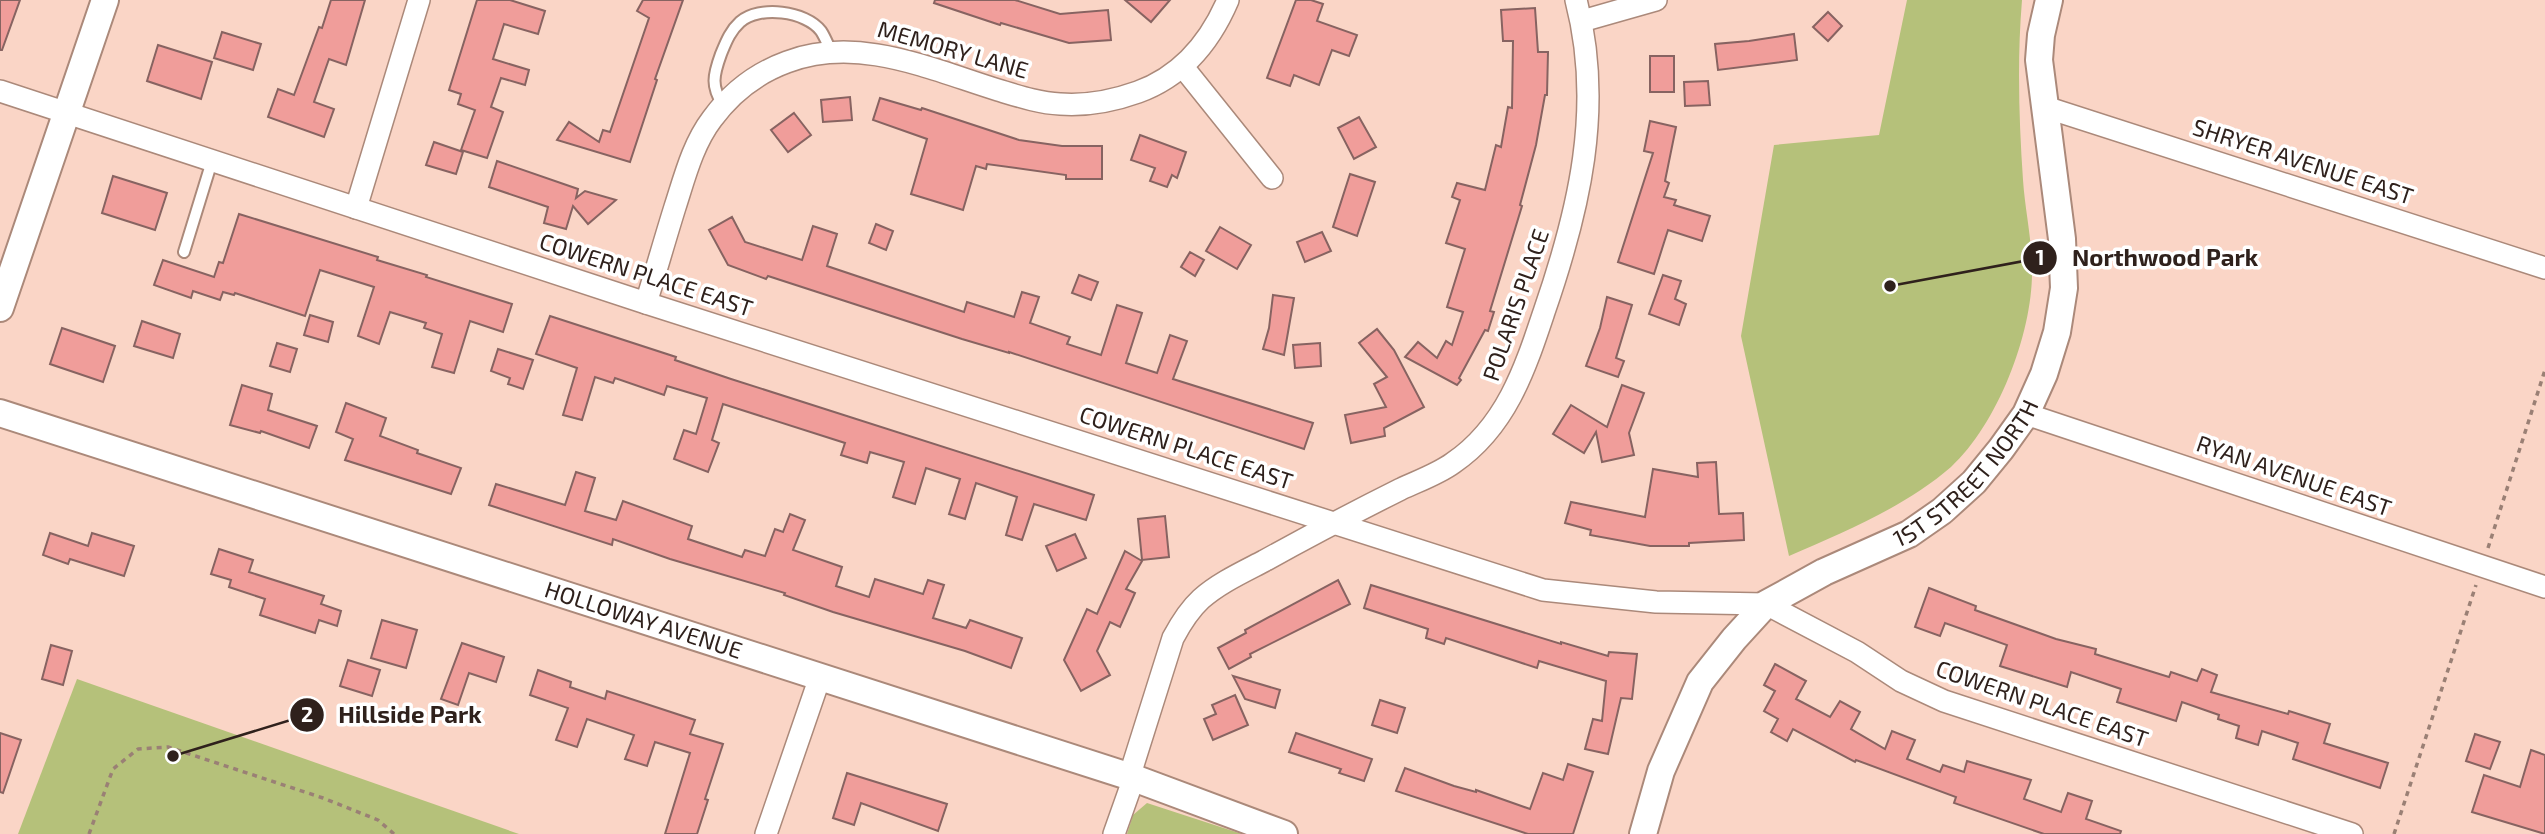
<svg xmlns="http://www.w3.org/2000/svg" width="2545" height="834" viewBox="0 0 2545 834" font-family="'Exo 2',sans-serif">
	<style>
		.green { fill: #b5c17a }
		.building { fill: #f09d9a; stroke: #876361; stroke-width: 2 }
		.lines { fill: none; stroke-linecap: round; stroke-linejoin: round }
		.service-casing { stroke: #ab897a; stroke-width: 14 }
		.minor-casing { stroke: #ab897a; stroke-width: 24 }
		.tertiary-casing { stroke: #ab897a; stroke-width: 30 }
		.path { stroke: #9a8075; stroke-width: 3.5; stroke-dasharray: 5 5; stroke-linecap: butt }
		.service { stroke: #fff; stroke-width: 10 }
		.minor { stroke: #fff; stroke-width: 21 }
		.tertiary { stroke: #fff; stroke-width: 26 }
		.labels { text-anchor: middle; stroke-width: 7; stroke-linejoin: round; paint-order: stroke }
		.street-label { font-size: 23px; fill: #2f211c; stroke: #fff }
		.leader { fill: none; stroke: #2f211c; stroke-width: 2.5 }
		.callout-dot { fill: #2f211c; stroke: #fff; stroke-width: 2.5 }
		.mark-label { font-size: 21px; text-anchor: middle; font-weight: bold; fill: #fff }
		.callout-label { font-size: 24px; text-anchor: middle; font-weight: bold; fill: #2f211c; stroke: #fff; stroke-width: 7; stroke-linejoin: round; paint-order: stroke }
	</style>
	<rect width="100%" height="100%" fill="#fad5c6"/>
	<g class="green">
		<path d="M1907 0H2022C2017 60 2019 121 2023 180 2025 210 2032 239 2032 270 2033 332 1998 424 1951 467 1905 507 1844 532 1789 556L1741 336 1774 145 1879 135Z"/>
		<polygon points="77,679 519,834 18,834"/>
		<polygon points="1147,803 1242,834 1127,834 1133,815"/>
	</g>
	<g class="building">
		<polygon points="0,0 20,0 2,50 0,50"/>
		<polygon points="331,0 365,0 346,65 329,59 314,102 334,109 324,137 268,117 278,89 294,95 319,27 322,28"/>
		<polygon points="477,0 510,0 545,11 538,34 504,24 493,59 529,70 525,85 501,78 491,107 503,112 487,158 461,150 475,110 458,104 461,94 449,90"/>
		<polygon points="643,0 683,0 655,79 657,80 630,162 557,140 569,122 599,142 603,130 610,132 649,18 637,11"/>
		<polygon points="935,0 1015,0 1060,14 1108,10 1111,40 1069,43 1001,23 1000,25 934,3"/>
		<polygon points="1125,0 1170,0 1151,22"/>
		<polygon points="1296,0 1311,0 1323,4 1317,21 1357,35 1349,56 1332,50 1319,85 1294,75 1290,86 1267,78"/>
		<polygon points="1535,8 1538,52 1548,52 1547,95 1545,95 1536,145 1520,205 1522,206 1490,311 1494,312 1488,331 1485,330 1459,378 1461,380 1457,385 1405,357 1418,342 1437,358 1446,341 1452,345 1463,312 1447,307 1465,249 1446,243 1460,200 1452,197 1457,183 1485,190 1496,145 1501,147 1508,107 1512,108 1513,41 1503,41 1501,10"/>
		<polygon points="1828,12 1842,26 1828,41 1813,27"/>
		<polygon points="222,32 261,44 253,70 214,58"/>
		<polygon points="1794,34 1797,60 1718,70 1715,44 1749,41"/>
		<polygon points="158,45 212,62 201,99 147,81"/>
		<rect x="1650" y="56" width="24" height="36"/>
		<polygon points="1708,81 1710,105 1685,106 1684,82"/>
		<polygon points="850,97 852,120 823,122 821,100"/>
		<polygon points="880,98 921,110 922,108 1019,140 1062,146 1102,146 1102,179 1066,179 1066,175 987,164 986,169 976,166 963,210 911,194 927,139 873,120"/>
		<polygon points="794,113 811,135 788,152 771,130"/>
		<polygon points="1359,117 1376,147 1354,159 1338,128"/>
		<polygon points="1650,121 1676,127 1665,181 1669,183 1664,197 1676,200 1674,205 1710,216 1702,241 1668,230 1654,274 1618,262 1653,153 1644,151"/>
		<polygon points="1140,135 1186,152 1177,178 1172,175 1167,187 1150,181 1155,168 1131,160"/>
		<polygon points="434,142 463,152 456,174 426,165"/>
		<polygon points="497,161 578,189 576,198 585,191 616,200 588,224 573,206 566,229 544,223 548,207 489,187"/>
		<polygon points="1350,174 1375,182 1357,236 1333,227"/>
		<polygon points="113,176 167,193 155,230 102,213"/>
		<polygon points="239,214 378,257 377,260 427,275 426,277 512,304 503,332 470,321 454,373 432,367 442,334 424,328 426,323 390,312 379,344 358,336 374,287 320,270 305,316 235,293 234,295 223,292 220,300 193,291 191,298 154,285 163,260 214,277 219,262 223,263"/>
		<polygon points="732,217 745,242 802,260 813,226 837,234 827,266 964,312 967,302 1014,317 1022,292 1039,297 1030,323 1070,337 1067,344 1101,355 1117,305 1142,313 1126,363 1157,373 1170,335 1187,341 1173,379 1313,423 1304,449 1009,352 1009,353 962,339 768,276 766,279 728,265 709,230"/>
		<polygon points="876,224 893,231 886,250 869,243"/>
		<polygon points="1220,227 1251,245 1237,269 1206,251"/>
		<polygon points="1322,232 1331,251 1305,262 1297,242"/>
		<polygon points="1190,252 1204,260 1195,276 1181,267"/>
		<polygon points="1079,275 1098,282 1091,300 1072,293"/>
		<polygon points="1663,275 1681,281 1675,299 1686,304 1679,325 1649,314"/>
		<polygon points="1273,295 1294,298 1284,355 1263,349 1269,328"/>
		<polygon points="1607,297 1632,305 1616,358 1624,361 1618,377 1586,366 1600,328"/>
		<polygon points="310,315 333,322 328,342 304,335"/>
		<polygon points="550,316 676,357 675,360 731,379 1094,495 1086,520 1034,504 1022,540 1006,535 1017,497 976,483 965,519 949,514 960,479 926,468 915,504 893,497 904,462 870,452 867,463 841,455 845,443 723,404 712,440 719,443 708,472 674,459 684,430 696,434 707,398 667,386 664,395 615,378 613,383 595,377 582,420 563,415 577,368 536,354"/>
		<polygon points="142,321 180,334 173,358 134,346"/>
		<polygon points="62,328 115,346 103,382 50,364"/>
		<polygon points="1377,329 1394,350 1424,407 1384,428 1385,436 1351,443 1345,415 1386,407 1374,384 1387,377 1359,343"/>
		<polygon points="277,343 297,349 290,372 270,366"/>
		<polygon points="1320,343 1321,366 1295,368 1293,345"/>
		<polygon points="498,349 533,360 523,389 508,384 510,378 491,371"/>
		<polygon points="242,385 272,394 268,410 317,426 309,448 261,431 260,433 230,425"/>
		<polygon points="1622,385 1644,393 1629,433 1634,455 1602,462 1596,432 1584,453 1553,434 1571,405 1607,427"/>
		<polygon points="346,403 386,418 380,436 418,450 417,453 461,468 451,494 345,460 353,439 336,432"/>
		<polygon points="1716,462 1719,514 1743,513 1744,540 1689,543 1689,546 1650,546 1590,535 1591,530 1565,523 1571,502 1645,517 1653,469 1698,477 1697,463"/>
		<polygon points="576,472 595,478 585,511 616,520 623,501 692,526 688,539 742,557 745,550 765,556 775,529 783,532 790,514 805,520 793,550 842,567 836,586 869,597 875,579 923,594 928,580 944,585 933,618 966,628 970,620 1022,638 1011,668 965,651 833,612 784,595 785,593 670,559 613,539 612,545 489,505 496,484 565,505"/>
		<polygon points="1165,516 1169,557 1142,560 1138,519"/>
		<polygon points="50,533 88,546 92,533 134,546 124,576 70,559 68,564 43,555"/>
		<polygon points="1075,534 1086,558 1057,571 1046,546"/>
		<polygon points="219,549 253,560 249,572 324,596 321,604 341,611 337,626 319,620 315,633 260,615 265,599 229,587 231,580 211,574"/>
		<polygon points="1125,551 1142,561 1126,589 1135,593 1120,627 1110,622 1097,651 1110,675 1081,691 1064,660 1087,609 1097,614"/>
		<polygon points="1338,580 1350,604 1250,654 1251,657 1229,669 1218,648 1246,633 1245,630"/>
		<polygon points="1371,585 1561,644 1561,642 1608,656 1609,652 1637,654 1632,699 1621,698 1608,754 1585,749 1593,719 1602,721 1606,681 1539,661 1537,668 1446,638 1444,644 1426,638 1428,629 1364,608"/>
		<polygon points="1929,588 1976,606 1975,610 2056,639 2096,649 2095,654 2169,677 2171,672 2197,681 2202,669 2217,675 2211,692 2288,714 2289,711 2330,724 2324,743 2388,763 2380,788 2293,759 2298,743 2262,731 2258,745 2236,738 2239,726 2218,719 2219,715 2182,702 2176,721 2117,702 2121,689 2071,672 2067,687 2000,666 2007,645 1945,623 1940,636 1915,627"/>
		<polygon points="382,620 417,630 406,668 371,658"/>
		<polygon points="462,643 504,657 496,682 469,673 458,705 441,699"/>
		<polygon points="51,645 72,651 63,685 42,679"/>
		<polygon points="348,660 380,670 372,696 340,686"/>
		<polygon points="1775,664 1806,681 1796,699 1830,717 1840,701 1860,712 1851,729 1885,749 1892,731 1915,740 1907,759 1940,772 1943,765 1964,772 1967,761 2031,780 2024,799 2061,812 2068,793 2092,801 2086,819 2121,831 2120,834 2044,834 1954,803 1956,797 1856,760 1855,762 1793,729 1787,741 1771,732 1778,719 1764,711 1775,691 1764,685"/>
		<polygon points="538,670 571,682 570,687 605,699 607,691 695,720 690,734 723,744 705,799 708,800 697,834 665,834 690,753 655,742 647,766 625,759 634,735 587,719 577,747 556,740 568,708 530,695"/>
		<polygon points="1233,676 1280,690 1275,708 1245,699"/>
		<polygon points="1235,695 1248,725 1213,740 1204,719 1216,714 1212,705"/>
		<polygon points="1380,700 1405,708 1397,733 1372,725"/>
		<polygon points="0,733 21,740 3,793 0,792"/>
		<polygon points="1296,733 1372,759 1364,781 1339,773 1341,769 1289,752"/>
		<polygon points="2475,734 2500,742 2490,769 2466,761"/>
		<polygon points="2531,750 2545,755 2545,834 2472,812 2484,775 2520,787"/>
		<polygon points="1568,764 1593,772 1573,834 1528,834 1396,791 1405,768 1454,786 1476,792 1476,790 1530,809 1543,773 1563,780"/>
		<polygon points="847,773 947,804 938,831 861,803 854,825 833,818"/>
	</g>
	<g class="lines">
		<defs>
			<g id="service">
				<path d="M723 105C711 86 713 76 721 54 726 42 730 31 740 22 759 5 806 11 821 31 825 37 828 45 831 51"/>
				<polyline points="184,252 212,161"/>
			</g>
			<g id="minor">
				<polyline points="1582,21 1656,0"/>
				<polyline points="1183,67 1272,178"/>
				<polyline points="0,91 646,303 1543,590 1656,602 1766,604 1857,652 1901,681 1944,701 2352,834"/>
				<polyline points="2045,107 2545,268"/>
				<polyline points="356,208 419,0"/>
				<path d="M646 303C656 271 665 239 675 207 685 176 693 144 712 119 731 93 757 73 787 62 858 35 930 69 998 90 1018 96 1039 103 1060 104 1087 106 1113 101 1138 92 1182 76 1210 42 1228 0"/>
				<polyline points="2026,414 2545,587"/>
				<polyline points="766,834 820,677"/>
				<path d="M1114 834 1131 786 1133 765 1173 638C1181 623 1189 610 1201 599 1219 583 1243 572 1264 561 1309 536 1355 512 1401 489 1418 481 1438 474 1453 463 1506 427 1525 369 1544 312 1579 211 1604 107 1576 0"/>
			</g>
			<g id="tertiary">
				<polyline points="0,308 105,0"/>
				<path id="s1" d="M0 413 1131 777 1284 834"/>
				<path id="s2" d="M1643 834 1661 771 1700 682 1734 639 1766 604 1824 572 1909 534 1942 511 1974 482 2001 449 2026 414 2044 374 2057 332 2064 288 2062 239 2039 60 2041 35 2049 0"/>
			</g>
		</defs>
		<use href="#service" class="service-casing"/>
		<use href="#minor" class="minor-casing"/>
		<use href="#tertiary" class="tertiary-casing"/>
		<g class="path">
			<polyline points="2488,548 2545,370"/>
			<polyline points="89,834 113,769 138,749 168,747 323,798 378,820 394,834"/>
			<polyline points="2394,834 2476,585"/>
		</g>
		<use href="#service" class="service"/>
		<use href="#minor" class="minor"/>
		<use href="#tertiary" class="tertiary"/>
	</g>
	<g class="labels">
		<g class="street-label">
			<text transform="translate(953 50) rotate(16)" y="8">MEMORY LANE</text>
			<text transform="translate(2303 162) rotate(18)" y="8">SHRYER AVENUE EAST</text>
			<text transform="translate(646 275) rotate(18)" y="8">COWERN PLACE EAST</text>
			<text transform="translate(1516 305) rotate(-71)" y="8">POLARIS PLACE</text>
			<text transform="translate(1186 448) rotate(18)" y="8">COWERN PLACE EAST</text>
			<text dy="8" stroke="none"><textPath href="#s2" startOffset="508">1ST STREET NORTH</textPath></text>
			<text transform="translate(2294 476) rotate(19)" y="8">RYAN AVENUE EAST</text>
			<text dy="8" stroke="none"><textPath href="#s1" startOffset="676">HOLLOWAY AVENUE</textPath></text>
			<text transform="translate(2042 704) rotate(19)" y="8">COWERN PLACE EAST</text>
		</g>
	</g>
	<path class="leader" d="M1890 286L2040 258M173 756L307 715"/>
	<g class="callout-dot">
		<circle cx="1890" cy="286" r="7"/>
		<circle cx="173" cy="756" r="7"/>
		<circle cx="2040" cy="258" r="18"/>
		<circle cx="307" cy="715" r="18"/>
	</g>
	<g class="mark-label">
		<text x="2040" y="265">1</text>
		<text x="307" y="722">2</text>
	</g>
	<g class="callout-label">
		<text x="2165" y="266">Northwood Park</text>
		<text x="410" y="723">Hillside Park</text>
	</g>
</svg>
